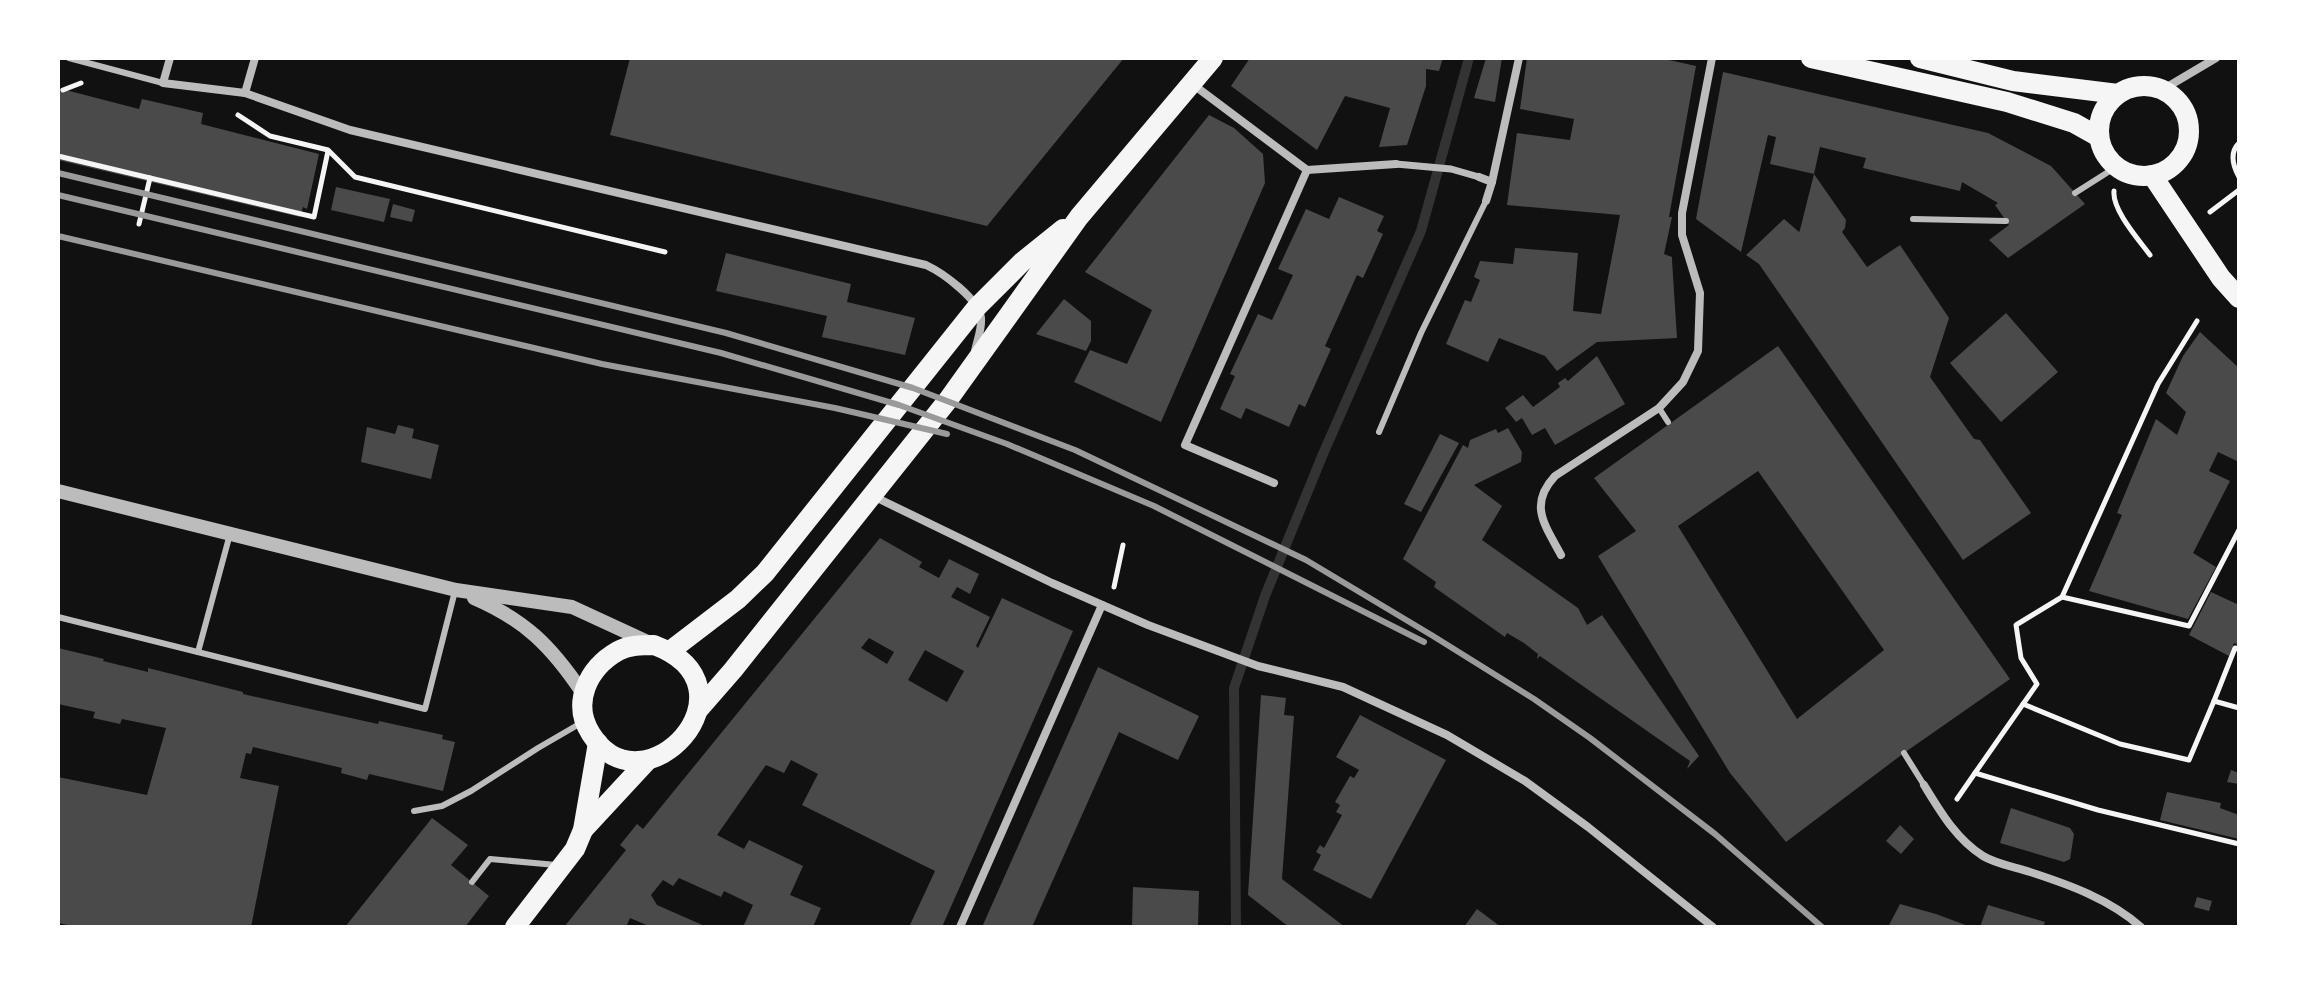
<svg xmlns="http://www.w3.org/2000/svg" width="2297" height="985" viewBox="0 0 2297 985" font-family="Quicksand,sans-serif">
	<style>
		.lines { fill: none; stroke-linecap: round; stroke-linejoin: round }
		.stream { stroke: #333; stroke-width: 10 }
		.building { fill: #4a4a4a; fill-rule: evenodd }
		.path { stroke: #f5f5f5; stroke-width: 5 }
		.service { stroke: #bcbcbc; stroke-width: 6 }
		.pedestrian { stroke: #bcbcbc; stroke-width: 7 }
		.minor { stroke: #bcbcbc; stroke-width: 8 }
		.tertiary { stroke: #bcbcbc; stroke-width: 14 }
		.primary { stroke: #f5f5f5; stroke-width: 20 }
		.rail { stroke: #9a9a9a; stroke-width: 6 }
	</style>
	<rect width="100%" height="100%" fill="#111"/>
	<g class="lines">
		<polyline class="stream" points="1236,927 1234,688 1265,596 1323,454 1421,231 1469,58"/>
	</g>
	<g class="building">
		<polygon points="630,58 1124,58 987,226 610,135"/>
		<polygon points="1250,58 1443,58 1439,71 1426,69 1426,86 1407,145 1379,147 1390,108 1345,96 1317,150 1231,86"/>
		<polygon points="1486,58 1502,58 1495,102 1474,98"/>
		<polygon points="1527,58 1660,58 1696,66 1669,217 1672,217 1664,254 1672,257 1672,260 1677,338 1597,342 1557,371 1545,356 1499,338 1488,362 1446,344 1465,300 1471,302 1480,280 1474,277 1480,261 1513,264 1515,248 1578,253 1573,311 1601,314 1620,215 1507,205 1517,133 1570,140 1574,119 1520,109"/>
		<polygon points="1723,72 1988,133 2051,166 2085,204 2008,258 1989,240 2009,225 1995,205 1998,203 1962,182 1960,191 1863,168 1866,158 1820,147 1814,174 1770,164 1776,137 1768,135 1741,252 1696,219"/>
		<polygon points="58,88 139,109 142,99 203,113 201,124 319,154 307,209 303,207 300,217 58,160"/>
		<polygon points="1209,115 1234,128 1263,154 1265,183 1161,422 1074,382 1090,350 1127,364 1152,310 1085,272"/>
		<polygon points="1814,174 1846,220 1845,228 1842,232 1867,267 1900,245 1947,315 1949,318 1930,377 1974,439 1980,440 2031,513 1963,560 1759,264 1746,255 1784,219 1799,232 1800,230"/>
		<polygon points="336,187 390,199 384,222 331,210"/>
		<polygon points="1339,197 1384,216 1377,231 1383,234 1363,278 1357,275 1325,346 1331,349 1305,407 1299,404 1289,427 1246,408 1241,419 1220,409 1235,376 1230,374 1258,314 1272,320 1293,275 1278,269 1306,209 1329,219"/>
		<polygon points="393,204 415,210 412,222 390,217"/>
		<polygon points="726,253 851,284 847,302 915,318 905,355 822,337 827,316 716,291"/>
		<polygon points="1064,299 1091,321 1091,341 1086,351 1036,334"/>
		<polygon points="2006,313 2058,372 2001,422 1950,363"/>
		<polygon points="2200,332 2239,368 2239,462 2218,452 2209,471 2230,481 2193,553 2216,567 2188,619 2089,591 2122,515 2117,513 2156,419 2177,435 2186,412 2166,393 2183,356"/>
		<path d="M1778 346 2010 679 1904 753 1786 842 1730 773 1598 556 1636 531 1594 478ZM1758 471 1884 650 1797 719 1678 526Z"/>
		<polygon points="1597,356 1625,404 1562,441 1555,445 1545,428 1532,435 1522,418 1516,422 1505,408 1523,395 1533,407 1560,387 1558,383 1565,378 1568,381"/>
		<polygon points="398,425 414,429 412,438 439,445 431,479 361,462 367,427 395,434"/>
		<polygon points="1508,428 1522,452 1521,462 1474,485 1502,506 1482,540 1578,608 1587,625 1602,615 1699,756 1687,769 1690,761 1540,656 1537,659 1538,654 1524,643 1507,633 1505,637 1434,587 1436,582 1403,559 1463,445 1468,448 1470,440 1496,429 1498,433"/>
		<polygon points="1440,434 1459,443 1421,512 1404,504"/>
		<path d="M880 538 922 562 919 567 939 578 949 559 979 574 970 594 957 587 951 597 990 617 976 646 978 648 1002 598 1073 631 942 927H909L935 871 802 805 818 774 791 760 784 773 766 765 717 835 744 849 749 840 803 866 790 895 821 908 813 927H743L753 905 724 891 721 897 679 878 673 886 663 880 651 895 657 905 707 927H651L630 918 626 927H564L626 850 620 845 637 824 643 829ZM869 638 894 652 887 664 861 648ZM925 650 964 671 947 702 908 680Z"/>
		<polygon points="2211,592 2239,605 2239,645 2234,643 2229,656 2189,635"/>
		<polygon points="58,648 104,659 103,661 148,672 148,668 243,692 243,694 378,724 379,721 443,735 442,739 455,742 443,791 369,774 367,780 341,773 342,768 253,747 251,754 246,753 240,778 279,786 251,927 78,927 58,923 58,777 147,795 166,728 122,719 120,724 93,718 95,712 58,704"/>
		<polygon points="1098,667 1199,716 1178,760 1119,732 1032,927 982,927"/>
		<polygon points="1261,695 1286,698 1284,715 1294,716 1282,879 1345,927 1289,927 1248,895"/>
		<polygon points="1360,715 1446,760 1371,899 1313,870 1321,855 1316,852 1320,845 1324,848 1342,815 1336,812 1340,805 1335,802 1350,776 1354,778 1359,770 1336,757"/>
		<polygon points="2231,770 2239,773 2239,784 2227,782"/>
		<polygon points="2167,792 2221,803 2220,808 2239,815 2239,839 2160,820"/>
		<polygon points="2011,808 2070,828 2074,834 2070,859 2064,862 2000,843"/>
		<polygon points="432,818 468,845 451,865 489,896 465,927 345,927"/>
		<polygon points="1900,825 1914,839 1901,854 1886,841"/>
		<polygon points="1133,887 1199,891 1198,927 1132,927"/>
		<polygon points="2197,897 2212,901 2209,911 2194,907"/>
		<polygon points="1900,904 1936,914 1971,927 1888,927"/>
		<polygon points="1988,905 2045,922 2043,927 1980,927"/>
		<polygon points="1477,909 1501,927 1464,927"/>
	</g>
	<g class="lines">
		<g class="path">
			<polyline points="63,90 81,83"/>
			<polyline points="238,115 270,136 328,150 355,177 665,252"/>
			<path d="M2239 143C2229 153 2233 166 2239 177"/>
			<polyline points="58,156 150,178 139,224"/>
			<polyline points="150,178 314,217 328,151"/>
			<path d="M2114 191C2112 210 2139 240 2150 255"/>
			<polyline points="2210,212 2239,190"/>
			<polyline points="2197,321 2158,384 2062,597 2016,625 2021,658 2037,684 1975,773 2098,810 2239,844"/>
			<polyline points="1114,587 1123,545"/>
			<polyline points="2062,597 2189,626 2239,530"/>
			<polyline points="2214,701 2235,648 2239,649"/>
			<polyline points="2023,704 2120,744 2189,760 2214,701 2239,708"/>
			<polyline points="1957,799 1975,773"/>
		</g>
		<g class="service">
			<polyline points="69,58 163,83"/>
			<polyline points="2075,193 2116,167"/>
			<polyline points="1913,219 2006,221"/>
			<polyline points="1659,408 1668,422"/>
			<polyline points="1379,432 1421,333 1486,201"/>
			<polyline points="58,617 425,709 455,591"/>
			<polyline points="198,652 230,534"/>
			<polyline points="1904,753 1924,785"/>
			<polyline points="414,811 442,806 471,791 538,748 581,723"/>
			<polyline points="472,882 490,859 556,865"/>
		</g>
		<polyline class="pedestrian" points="1396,164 1451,169 1479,177"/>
		<g class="minor">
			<path d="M170 58 163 83 245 93 350 130 926 265C943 273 979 299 981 318 982 329 977 341 975 351"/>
			<polyline points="1191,83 1307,170 1396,164"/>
			<polyline points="2162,90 2216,58"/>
			<polyline points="245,93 255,58"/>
			<polyline points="1479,177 1492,182 1519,58"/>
			<polyline points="1486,201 1492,182"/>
			<polyline points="1274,483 1185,445 1307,170"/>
			<polyline points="873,496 1052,583 1148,625 1258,666 1343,687 1447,735 1525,781 1588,827 1713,927"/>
			<path d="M1561 555C1545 525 1528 505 1555 476L1659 408 1683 382 1698 351 1700 293 1682 235V213L1712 58"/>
			<path d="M1924 785C1940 811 1956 839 1983 856 1996 864 2015 867 2030 872 2070 885 2109 899 2141 927"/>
			<polyline points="960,927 1102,605"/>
		</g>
		<g class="tertiary">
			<polyline points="58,491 456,590 572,607 650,643"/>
			<path d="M474 598C525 620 551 646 582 692"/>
		</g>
		<g class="primary">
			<polyline points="1811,58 2007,102 2074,123 2099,137"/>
			<polyline points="1920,58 2013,81 2118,94"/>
			<circle cx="2144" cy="131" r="45"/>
			<polyline points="2152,175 2221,278 2239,298"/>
			<path d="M654 645C765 687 643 817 591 734 571 703 588 668 618 651 629 645 642 645 654 645Z"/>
			<polyline points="670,651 738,599 765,573 977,307 1022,262 1063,229"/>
			<polyline points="699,709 733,670 948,400 1079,217 1213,58"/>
			<polyline points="583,830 647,761"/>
			<polyline points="515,927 575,849 583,830 598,743"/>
		</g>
		<g class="rail">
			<polyline points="58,173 726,333 913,388 1075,450 1306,560 1433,636 1534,699 1590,738 1715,834 1822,927"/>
			<polyline points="58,195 721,353 899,405 1007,444 1154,506 1424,642"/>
			<polyline points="58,236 602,364 835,408 947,434"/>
		</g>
	</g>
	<rect width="2297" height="985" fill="none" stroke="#ffffff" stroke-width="120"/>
</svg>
